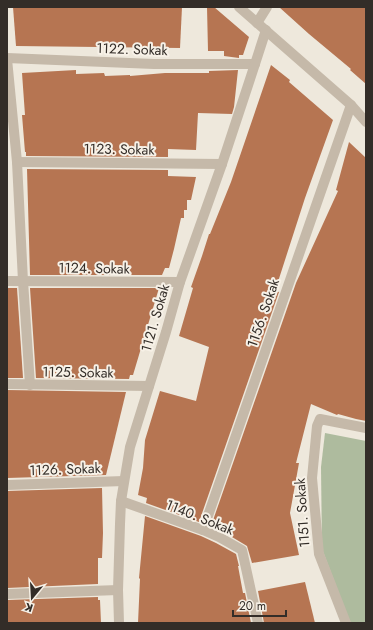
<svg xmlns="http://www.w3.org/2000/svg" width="373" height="630" viewBox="0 0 373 630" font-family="Jost,sans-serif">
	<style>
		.green { fill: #aebb9e }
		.building { fill: #b67552 }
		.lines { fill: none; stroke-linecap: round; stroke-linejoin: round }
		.minor { stroke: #c5b9a9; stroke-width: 10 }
		.tertiary { stroke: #c5b9a9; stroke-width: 10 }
		.labels { text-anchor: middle; stroke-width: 4; stroke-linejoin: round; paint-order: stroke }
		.street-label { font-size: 14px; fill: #332d28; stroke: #f7f1e7 }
	</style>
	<rect width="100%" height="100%" fill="#eee8dc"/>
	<polygon class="green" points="325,433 366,441 366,623 351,623 349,620 322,549 321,467"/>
	<g class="building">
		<polygon points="13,7 182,7 180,48 16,46"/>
		<polygon points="207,7 214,7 249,37 243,55 239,55 239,58 224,56 224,51 208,51"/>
		<polygon points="279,7 366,7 366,84 350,70 351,69 309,34"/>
		<polygon points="271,65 290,80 289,82 333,120 305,198 275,291 279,292 199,522 146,503 147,498 138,495 143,468 145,440 160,391 196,401 209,347 179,336 193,288 191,287 202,256 209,234 210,234 231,182"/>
		<polygon points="76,70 76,74 104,73 105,76 130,75 130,76 165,73 209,73 209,71 238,70 234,107 232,114 198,113 196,150 168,149 168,157 26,156 26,152 25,152 22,115 25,115 22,73"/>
		<polygon points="349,142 366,158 366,421 356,419 338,414 337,415 311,404 296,463 299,463 290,513 299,555 252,563 247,546 222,531 211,526 296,283 338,191 336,190"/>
		<polygon points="27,169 168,170 168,176 196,177 191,200 187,200 187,210 184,210 184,218 181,218 174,249 169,268 165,268 162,275 30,275"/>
		<polygon points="7,288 17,288 23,378 7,378"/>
		<polygon points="30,288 159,288 133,375 130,375 129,379 36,378"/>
		<polygon points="7,390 126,392 106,475 7,478"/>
		<polygon points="102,488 103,533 102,558 98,558 98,584 7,588 7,491"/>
		<polygon points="145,516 201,536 216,543 236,554 239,566 238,566 243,593 245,593 251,623 138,623 140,579 139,578"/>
		<polygon points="305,582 315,623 264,623 258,591"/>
		<polygon points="98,597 98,600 100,600 101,623 7,623 7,600"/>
	</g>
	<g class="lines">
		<g class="minor">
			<polyline points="257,23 267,7"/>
			<polyline points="7,58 154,64 255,64"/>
			<polyline points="7,59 17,162 23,281 30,385"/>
			<polyline points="17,162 222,164"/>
			<polyline points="7,281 180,282"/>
			<polyline points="7,384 149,386"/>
			<polyline points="7,485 124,481"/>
			<polyline points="121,501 203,530 219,537 242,550 258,623"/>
			<polyline points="203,530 351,105"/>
			<polyline points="7,594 118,590"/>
			<polyline points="346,623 319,554 312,478 317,426 320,419 366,428"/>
		</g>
		<g class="tertiary">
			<polyline points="239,7 351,105 366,122"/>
			<polyline points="119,623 118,590 120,524 121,501 130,447 166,332 180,282 222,164 255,64 266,30"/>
		</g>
	</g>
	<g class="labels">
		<g class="street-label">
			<text transform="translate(132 49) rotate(2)" y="5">1122. Sokak</text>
			<text transform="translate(119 149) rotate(1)" y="5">1123. Sokak</text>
			<text transform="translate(94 268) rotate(1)" y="5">1124. Sokak</text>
			<text transform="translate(263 313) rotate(-71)" y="5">1156. Sokak</text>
			<text transform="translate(155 318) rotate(-74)" y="5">1121. Sokak</text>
			<text transform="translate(78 372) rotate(1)" y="5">1125. Sokak</text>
			<text transform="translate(65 469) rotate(-2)" y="5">1126. Sokak</text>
			<text transform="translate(302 513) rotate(-94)" y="5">1151. Sokak</text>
			<text transform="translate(200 517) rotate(22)" y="5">1140. Sokak</text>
		</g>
	</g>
	<rect width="373" height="630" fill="none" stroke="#332d28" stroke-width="16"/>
	<g transform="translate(32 598) rotate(198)" stroke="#f7f1e7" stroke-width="3" paint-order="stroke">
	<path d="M0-3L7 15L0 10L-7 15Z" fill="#332d28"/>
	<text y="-6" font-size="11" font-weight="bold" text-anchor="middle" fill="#332d28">K</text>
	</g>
	<path d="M233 610v6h53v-6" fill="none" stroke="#332d28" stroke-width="2"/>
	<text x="239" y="610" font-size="12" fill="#332d28" stroke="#f7f1e7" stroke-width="3" paint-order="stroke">20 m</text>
</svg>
